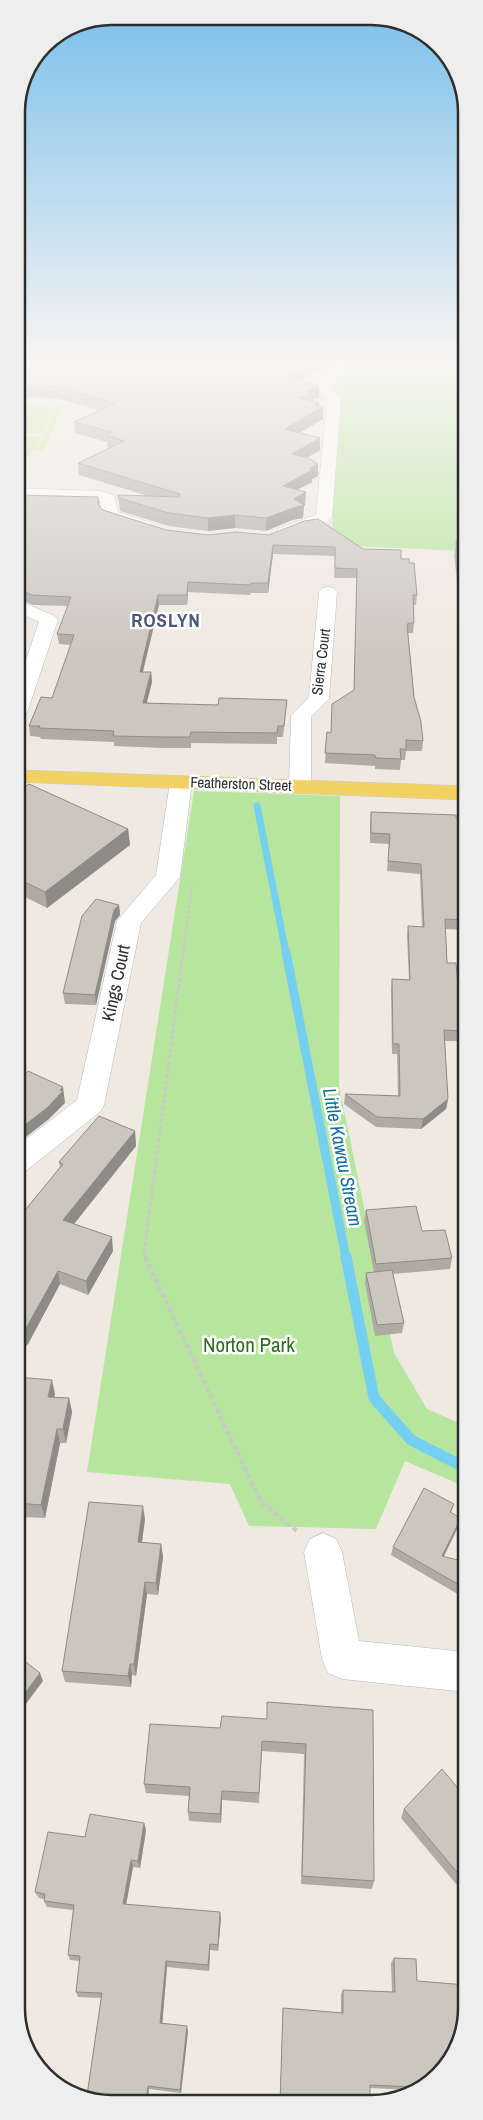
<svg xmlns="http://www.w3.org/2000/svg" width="483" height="2120" viewBox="0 0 483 2120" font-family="'Archivo Narrow',sans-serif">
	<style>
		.green { fill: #b6e59e }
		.pitch { fill: #c9ec9a }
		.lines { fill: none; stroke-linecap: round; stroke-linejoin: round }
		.stream-far2 { stroke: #75cff0; stroke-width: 7 }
		.stream-far1 { stroke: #75cff0; stroke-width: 9 }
		.stream { stroke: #75cff0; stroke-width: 11 }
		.minor-casing { stroke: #b4b7c1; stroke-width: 1 }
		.major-casing { stroke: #c9c9c9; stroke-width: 1 }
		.path-far2 { stroke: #c9c9c9; stroke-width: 2.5; stroke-dasharray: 3 2; stroke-linecap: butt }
		.path-far1 { stroke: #c9c9c9; stroke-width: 3; stroke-dasharray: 4 2.5; stroke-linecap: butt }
		.path { stroke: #c9c9c9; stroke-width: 4; stroke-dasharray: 5 3; stroke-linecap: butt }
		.minor { fill: #fff; fill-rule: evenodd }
		.major { fill: #f2d163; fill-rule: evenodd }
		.wall { fill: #afaba4 }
		.shaded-wall { fill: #8e8b86 }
		.building { fill: #cbc7bf; stroke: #8e8b86 }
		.labels { text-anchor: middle; stroke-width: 5; stroke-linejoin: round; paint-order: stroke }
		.far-street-label { font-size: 15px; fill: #2e2e2e; stroke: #fff }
		.street-label { font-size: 18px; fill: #2e2e2e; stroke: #fff }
		.far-district-label { font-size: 19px; font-weight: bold; letter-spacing: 1px; fill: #4d5680; stroke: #fff }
		.water-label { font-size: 19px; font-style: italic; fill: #0d6fa3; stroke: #fff }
		.near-park-label { font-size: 21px; fill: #2c6e1b; stroke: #fff }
		.rim { fill: none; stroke: #2e2e2e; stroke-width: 2.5 }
	</style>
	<rect width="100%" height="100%" fill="#efe9e1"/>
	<g class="green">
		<polygon points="338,363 466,363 466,551 332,545"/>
		<polygon points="194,791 340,796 339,1086 394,1353 427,1409 466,1426 466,1487 405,1461 376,1529 249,1526 230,1484 87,1472"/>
	</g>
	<g class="pitch">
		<polygon points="58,404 64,404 43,451 36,451"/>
		<polygon points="17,405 55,407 49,418 46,421 48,421 43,433 17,433"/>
		<polygon points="17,436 41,437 35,450 32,450 29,456 17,455"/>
	</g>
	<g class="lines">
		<polyline class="stream-far2" points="257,806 286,953"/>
		<polyline class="stream-far1" points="286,952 346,1258"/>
		<polyline class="stream" points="346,1257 374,1398 411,1440 466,1468"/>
		<defs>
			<g id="minor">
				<path d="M339 363H351V365L330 385 341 399 332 517C325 527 290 537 279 534L277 531 279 528 316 515 327 399 316 386 321 378Z"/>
				<polygon points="17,488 101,491 114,495 118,512 149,522 151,525 149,528 143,530 104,518 102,515 100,501 95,499 17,498"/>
				<polygon points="328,587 334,588 337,592 329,699 311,717 311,786 308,791 300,793 292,791 289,786 291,716 309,697 319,592 322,588"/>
				<polygon points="17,600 55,616 58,620 27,713 24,717 17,719 17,686 39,622 17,612"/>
				<polygon points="181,776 189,777 192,782 180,877 141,923 104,1105 100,1112 27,1170 17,1173 17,1146 77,1100 117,921 156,875 170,782 173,777"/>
				<polygon points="323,1533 336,1539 342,1552 359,1641 466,1652 466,1692 342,1679 328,1673 322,1659 304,1552 310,1539"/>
			</g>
			<polygon id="major" points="17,770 466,786 466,800 17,782"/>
		</defs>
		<use href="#minor" class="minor-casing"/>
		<use href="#major" class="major-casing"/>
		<polyline class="path-far2" points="183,953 192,885"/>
		<polyline class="path-far1" points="146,1258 144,1254 183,952"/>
		<polyline class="path" points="145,1257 261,1502 298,1532"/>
		<use href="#minor" class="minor"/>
		<use href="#major" class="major"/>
	</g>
	<g class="wall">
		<polygon points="17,363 326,363 324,364 324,368 300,380 319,386 319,397 311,401 319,403 319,406 323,419 299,433 320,438 320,450 307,458 318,464 318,476 312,479 312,482 297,490 305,505 304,506 303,518 292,520 266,531 235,528 208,531 169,526 120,511 118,495 145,495 79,475 78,463 109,448 107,447 107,442 75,433 74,422 100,410 55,398 17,397"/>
		<polygon points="17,495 99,506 103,510 166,530 208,535 363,549 401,559 409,563 417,595 416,605 413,605 414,623 413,633 408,633 414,697 423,741 422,751 406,751 405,760 401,760 400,770 375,769 375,766 325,763 327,732 331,733 354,691 357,578 334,578 335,556 273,554 268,593 251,593 250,595 188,592 187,605 159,605 143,672 151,672 152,682 146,704 286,710 283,737 277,737 277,744 191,743 191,748 163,748 114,746 114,742 41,739 40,737 30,736 29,726 52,698 71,645 59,644 57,634 68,606 33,605 17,598"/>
		<polygon points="456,541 466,541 466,650 454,556"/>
		<polygon points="17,792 128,829 130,845 47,908 17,893"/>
		<polygon points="371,812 456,818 466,850 466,930 445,929 447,963 462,1031 461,1041 445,1041 448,1099 446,1109 421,1129 376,1127 344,1104 345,1094 398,1096 397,1054 392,1054 391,989 392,979 409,980 407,936 408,926 422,927 420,874 387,871 389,844 370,843 370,822"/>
		<polygon points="119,905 120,915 115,921 96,1005 65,1004 63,993"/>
		<polygon points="135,1131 136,1146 74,1224 113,1251 88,1295 60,1284 28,1344 26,1209 60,1167 59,1162"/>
		<polygon points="366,1210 422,1231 452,1258 450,1269 393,1274 404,1323 402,1333 375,1336 365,1283 366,1273 374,1272 364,1221"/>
		<polygon points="17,1377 55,1394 54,1397 69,1398 72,1412 66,1443 60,1443 45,1518 21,1517 17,1534"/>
		<polygon points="454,1504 451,1513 461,1518 458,1527 444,1556 463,1587 461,1596 391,1555 393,1547"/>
		<polygon points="145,1519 142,1542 161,1544 163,1557 158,1595 147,1594 136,1676 132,1675 131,1687 65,1682 62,1671"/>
		<polygon points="373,1710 374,1881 372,1889 301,1884 304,1754 262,1751 259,1803 222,1800 221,1823 189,1821 188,1812 189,1796 146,1793 144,1784 220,1728 267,1719"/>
		<polygon points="466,1733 466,1748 461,1745"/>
		<polygon points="466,1798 467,1897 401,1818 404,1809"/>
		<polygon points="144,1823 146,1830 140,1868 133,1867 126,1905 221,1918 218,1951 210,1950 209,1971 167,1967 162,2023 188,2031 181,2093 149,2089 87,2095 101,1998 78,1997 76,1992 80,1961 70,1960 68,1955 73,1910 47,1907 44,1901 44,1899 39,1898 35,1892 85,1837"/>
		<polygon points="394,1958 417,1981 439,2076 410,2090 370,2088 370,2103 280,2103 283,2008 341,2013 341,1994 343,1990 392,1992 391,1963"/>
	</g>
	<g class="shaded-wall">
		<polygon points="313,363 326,363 324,364 324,368 285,387 286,376"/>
		<polygon points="319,386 319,397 309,402 300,398 306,392"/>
		<polygon points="319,403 319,410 323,407 323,419 285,441 285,429 315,405"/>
		<polygon points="320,438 320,450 292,466 292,454"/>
		<polygon points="318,464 318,476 312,479 312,482 282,498 283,486"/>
		<polygon points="306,492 305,505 304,506 303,518 292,520 266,531 266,518"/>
		<polygon points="235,515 235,528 208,531 208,518"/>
		<polygon points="273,545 273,554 268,593 268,583"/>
		<polygon points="188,582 188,592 187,605 187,595"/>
		<polygon points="158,595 159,605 140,682 140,672"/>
		<polygon points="151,672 152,682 144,714 143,703"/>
		<polygon points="128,829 130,845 47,908 45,892"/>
		<polygon points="119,905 120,915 115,921 96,1005 95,995 114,910"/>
		<polygon points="63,1087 65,1103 49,1119 17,1144 17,1131"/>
		<polygon points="448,1099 446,1109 421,1129 423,1119"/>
		<polygon points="135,1131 136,1146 66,1234 63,1220"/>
		<polygon points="112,1237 113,1251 88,1295 86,1281"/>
		<polygon points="58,1271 60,1284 28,1344 17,1357 17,1340"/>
		<polygon points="52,1380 55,1394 51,1411 48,1397"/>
		<polygon points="69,1398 72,1412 66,1443 63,1429"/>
		<polygon points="57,1429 60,1443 45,1518 41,1505"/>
		<polygon points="17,1503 21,1517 17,1534"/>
		<polygon points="143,1506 145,1519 140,1555 138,1542"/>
		<polygon points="461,1518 458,1527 440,1564 442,1556"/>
		<polygon points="161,1544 163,1557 158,1595 156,1583"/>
		<polygon points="145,1582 147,1594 136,1676 134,1664"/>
		<polygon points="130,1664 132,1675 131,1687 128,1676"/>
		<polygon points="40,1673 43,1681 17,1716 17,1704"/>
		<polygon points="222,1791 222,1800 221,1823 220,1814"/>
		<polygon points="144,1823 146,1830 140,1868 138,1861"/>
		<polygon points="131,1860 133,1867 125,1910 123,1904"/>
		<polygon points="220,1912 221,1918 218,1951 218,1945"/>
		<polygon points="210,1944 210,1950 209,1971 208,1965"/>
		<polygon points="166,1961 167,1967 162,2027 160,2023"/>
		<polygon points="187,2026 188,2031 181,2093 180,2090"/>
		<polygon points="148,2086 149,2089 148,2102 146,2102"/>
	</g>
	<g class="building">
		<polygon points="17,363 313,363 286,376 319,386 306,392 310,393 300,398 319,403 315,405 323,407 285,429 320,438 292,454 308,458 318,464 309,469 312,470 283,486 306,492 294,499 304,505 293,508 266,518 235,515 208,518 169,513 119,498 118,495 179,497 180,494 78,463 124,441 106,435 112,432 74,422 115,403 53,386 17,386"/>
		<polygon points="17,495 98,497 99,506 103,510 166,530 208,535 235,532 269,535 304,521 318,519 363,549 401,550 401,559 409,559 409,563 414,563 417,595 413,595 414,623 408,623 408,625 407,625 414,697 421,722 423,741 406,740 406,749 400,749 401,759 376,758 375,755 325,753 327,732 331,733 332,704 354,690 357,569 335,568 335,547 273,545 268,583 251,583 250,585 188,582 187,595 158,595 140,672 151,672 143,703 218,705 219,698 287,700 284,726 278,726 277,733 191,732 190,737 162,737 113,736 114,731 39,728 40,726 29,726 41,697 52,698 74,635 57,634 71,597 32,595 17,589"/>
		<polygon points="456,541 466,541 466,617"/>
		<polygon points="29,784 128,829 45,892 17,878 17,792"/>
		<polygon points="371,812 456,815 456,818 463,818 466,850 466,898 465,898 466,920 445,919 447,963 456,963 462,1031 444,1030 448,1099 423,1119 377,1117 345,1094 400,1096 399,1044 393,1044 392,979 410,980 408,926 424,927 421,864 388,861 390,834 371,833"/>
		<polygon points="96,899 119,905 114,910 95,995 63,993 82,916"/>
		<polygon points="28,1071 63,1087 60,1090 63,1091 47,1108 17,1131 17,1082"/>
		<polygon points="99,1116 135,1131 63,1220 112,1237 86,1281 58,1271 25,1330 17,1340 17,1205 26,1209 63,1164 59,1162"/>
		<polygon points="416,1206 422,1231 445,1230 452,1258 376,1264 366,1210"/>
		<polygon points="392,1270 404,1323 377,1325 366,1273"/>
		<polygon points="17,1377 52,1380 48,1397 69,1398 63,1429 57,1429 41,1505 17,1503 17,1506"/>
		<polygon points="424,1488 454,1504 450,1512 461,1518 442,1556 466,1562 466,1568 463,1587 393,1547"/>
		<polygon points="89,1502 143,1506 138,1542 161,1544 156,1583 145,1582 134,1664 130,1664 128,1676 62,1671"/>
		<polygon points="17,1655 40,1673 17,1704"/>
		<polygon points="267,1702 373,1710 374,1881 302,1876 306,1744 262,1741 259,1793 222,1791 220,1814 188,1812 190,1787 144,1784 150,1724 220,1728 222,1716 267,1719"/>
		<polygon points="442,1769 466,1798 467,1884 404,1809"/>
		<polygon points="90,1814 144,1823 138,1861 131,1860 123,1904 220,1912 218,1945 210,1944 208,1965 166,1961 160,2023 187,2026 180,2090 148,2086 146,2102 93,2102 78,2094 87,2095 102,1993 76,1992 80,1956 68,1955 74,1905 44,1901 45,1894 35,1892 48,1832 85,1837"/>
		<polygon points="394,1958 416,1959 417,1981 467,1985 467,2014 439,2076 414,2088 414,2087 370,2085 370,2103 280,2103 283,2008 343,2013 343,1990 395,1992"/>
	</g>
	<linearGradient id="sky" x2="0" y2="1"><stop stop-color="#7abfeb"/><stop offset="0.55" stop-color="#f8f5f2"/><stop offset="1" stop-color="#f8f5f2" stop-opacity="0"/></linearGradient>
	<rect width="483" height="659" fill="url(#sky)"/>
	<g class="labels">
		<g class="far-street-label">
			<text transform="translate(321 662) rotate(-83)" y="5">Sierra Court</text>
			<text transform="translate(241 784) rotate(2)" y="5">Featherston Street</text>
		</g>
		<g class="street-label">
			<text transform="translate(116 983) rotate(-78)" y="6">Kings Court</text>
		</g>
		<g class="far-district-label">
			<text x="166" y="627">ROSLYN</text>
		</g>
		<g class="water-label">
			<text transform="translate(343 1157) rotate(79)" y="7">Little Kawau Stream</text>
		</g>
		<g class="near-park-label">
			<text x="249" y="1352">Norton Park</text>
		</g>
	</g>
	<path d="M0 0H483V2120H0ZM112 25H371A87 87 0 0 1 458 112V2008A87 87 0 0 1 371 2095H112A87 87 0 0 1 25 2008V112A87 87 0 0 1 112 25Z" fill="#eee" fill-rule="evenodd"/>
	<path class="rim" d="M112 25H371A87 87 0 0 1 458 112V2008A87 87 0 0 1 371 2095H112A87 87 0 0 1 25 2008V112A87 87 0 0 1 112 25Z"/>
</svg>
